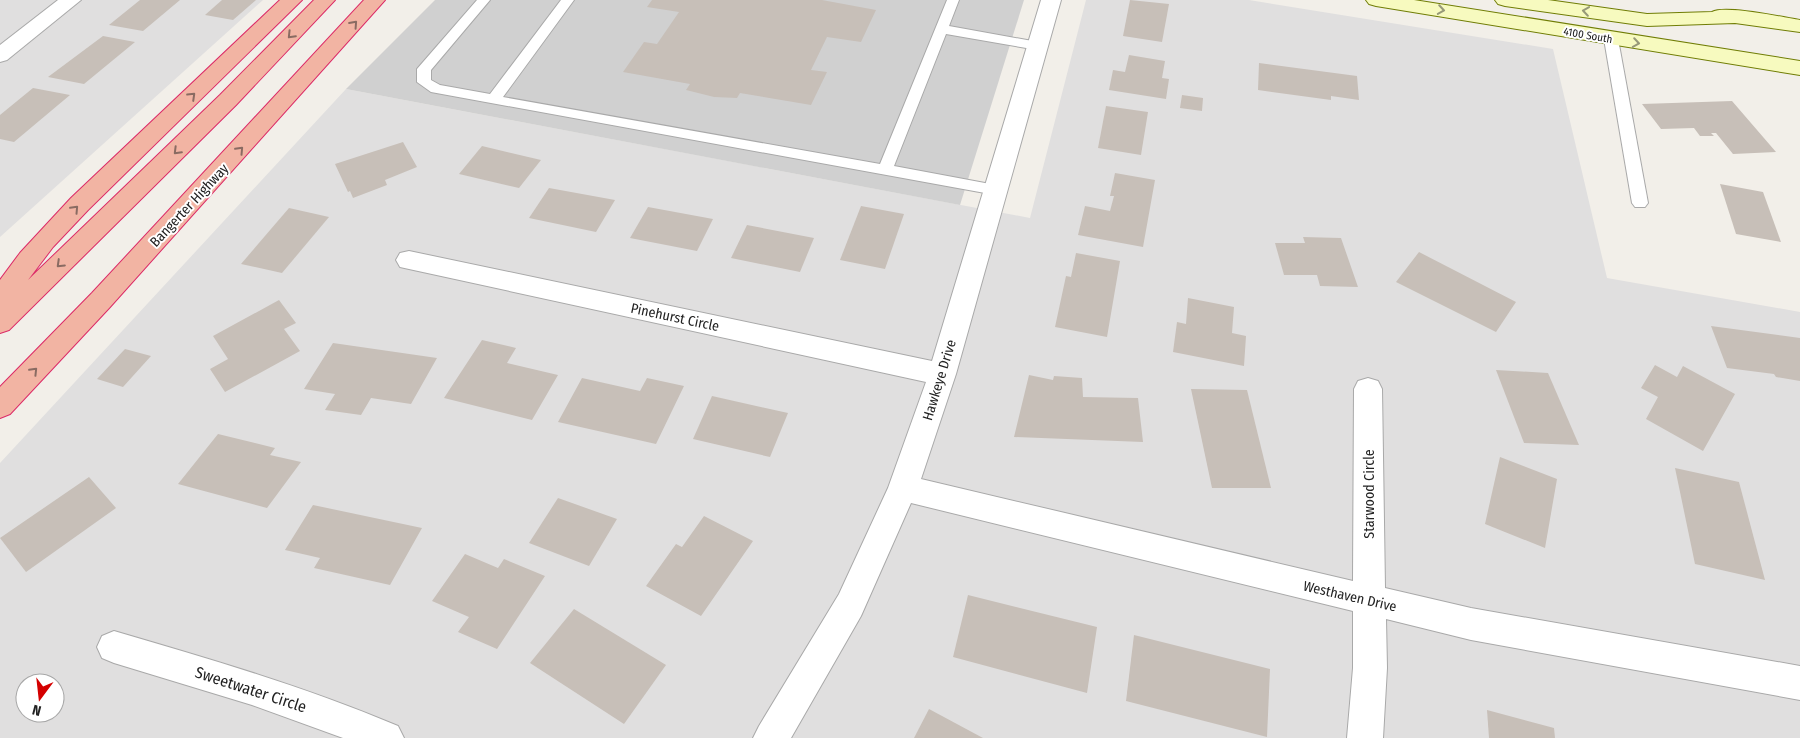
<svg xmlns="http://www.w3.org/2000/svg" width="1800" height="738" viewBox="0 0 1800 738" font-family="'Fira Sans Condensed',sans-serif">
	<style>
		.residential { fill: #e0dfdf; fill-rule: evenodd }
		.religious { fill: #d0d0d0 }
		.building { fill: #c7bfb8 }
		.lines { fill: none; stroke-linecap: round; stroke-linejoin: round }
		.service-casing { stroke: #a9a9a9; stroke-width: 2 }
		.minor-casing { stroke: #a9a9a9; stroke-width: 2 }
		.secondary-casing { stroke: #707d05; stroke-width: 2 }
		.trunk-casing { stroke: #dc2a67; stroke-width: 2 }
		.service { fill: #fff; fill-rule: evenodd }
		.minor { fill: #fff; fill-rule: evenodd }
		.secondary { fill: #f7fabf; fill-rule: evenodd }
		.trunk { fill: #f2b4a3; fill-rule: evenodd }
		.oneway { stroke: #979978 }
		.oneway2 { stroke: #8a6b62 }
		.labels { text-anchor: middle; stroke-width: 4; stroke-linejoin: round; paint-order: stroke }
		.far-street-label { font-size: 11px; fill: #222; stroke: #fff }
		.street-label { font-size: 14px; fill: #222; stroke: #fff }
		.near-street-label { font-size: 16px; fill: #222; stroke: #fff }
	</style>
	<rect width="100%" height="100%" fill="#f2efe9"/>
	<g class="residential">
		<polygon points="0,0 263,0 0,237"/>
		<path d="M1086 0H1249L1553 49 1607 278 1800 312V738H0V463L346 89 1030 218ZM25 683H55V713H25Z"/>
	</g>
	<polygon class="religious" points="435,0 1024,0 960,205 346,89"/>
	<g class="building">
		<polygon points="140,0 180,0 143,31 109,25"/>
		<polygon points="222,0 256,0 233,20 205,15"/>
		<polygon points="652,0 822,0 876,10 861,42 827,37 811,70 827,72 811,105 740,93 737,98 714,97 686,90 690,84 623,72 644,42 657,44 679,12 647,7"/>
		<polygon points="1130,0 1169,4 1162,42 1123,36"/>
		<polygon points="103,36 135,42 84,84 48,77"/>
		<polygon points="1129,55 1165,61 1162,78 1169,79 1166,99 1109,90 1113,70 1125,72"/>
		<polygon points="1259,63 1357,76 1359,100 1331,96 1331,100 1258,90"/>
		<polygon points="33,88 70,95 14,142 0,139 0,115"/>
		<polygon points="1182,95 1203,98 1202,111 1180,108"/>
		<polygon points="1732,101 1776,152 1733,154 1716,133 1711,133 1714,136 1700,136 1694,128 1661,129 1642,104"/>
		<polygon points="1106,106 1148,112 1141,155 1098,148"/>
		<polygon points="403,142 417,167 385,180 387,185 353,198 350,191 348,192 335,164"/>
		<polygon points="482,146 541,160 519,188 459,174"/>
		<polygon points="1115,173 1155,180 1143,247 1078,235 1085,206 1110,211 1114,196 1110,196"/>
		<polygon points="1720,184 1763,192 1781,242 1736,234"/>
		<polygon points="549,188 615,200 596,232 529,218"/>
		<polygon points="861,206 904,214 885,269 840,260"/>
		<polygon points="648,207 713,219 697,251 630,238"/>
		<polygon points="289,208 329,217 282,273 241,264"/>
		<polygon points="747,225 814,238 800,272 731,258"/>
		<polygon points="1303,237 1341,238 1358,287 1320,286 1317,275 1284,275 1275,243 1305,243"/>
		<polygon points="1419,252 1516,302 1496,332 1396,282"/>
		<polygon points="1076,253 1120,261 1107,337 1055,327 1066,276 1071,277"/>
		<polygon points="1188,298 1234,307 1232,333 1246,336 1244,366 1173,352 1177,322 1186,324"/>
		<polygon points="279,300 296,323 284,329 300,351 225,392 210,369 228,359 213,336"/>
		<polygon points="1711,326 1800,338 1800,381 1776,377 1774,374 1727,368"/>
		<polygon points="482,340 516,348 507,363 558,375 532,420 444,398"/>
		<polygon points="333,343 437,358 411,404 371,398 361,415 325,410 335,394 304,389"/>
		<polygon points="125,349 151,356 123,387 97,379"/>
		<polygon points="1655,365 1677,377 1683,366 1735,394 1703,451 1646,419 1658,397 1641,388"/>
		<polygon points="1496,370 1548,373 1579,445 1524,443"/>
		<polygon points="1029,375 1053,380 1054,376 1082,378 1083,397 1138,398 1143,442 1014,437"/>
		<polygon points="582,378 640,391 647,378 684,386 656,444 558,422"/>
		<polygon points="1191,389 1247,390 1271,488 1212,488"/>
		<polygon points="712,396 788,413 770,457 693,439"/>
		<polygon points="218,434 275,448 270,455 301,462 267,508 178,484"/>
		<polygon points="1500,457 1557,479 1545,548 1485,524"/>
		<polygon points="1675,468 1739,482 1765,580 1695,564"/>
		<polygon points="89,477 116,508 26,572 0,538"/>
		<polygon points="558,498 617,519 589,566 529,543"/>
		<polygon points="313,505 422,528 390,585 314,568 320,558 285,550"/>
		<polygon points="704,516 753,541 701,616 646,586 676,544 682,547"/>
		<polygon points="465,554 498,568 504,559 545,576 497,649 458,632 469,617 432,601"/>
		<polygon points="968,595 1097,627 1087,693 953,657"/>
		<polygon points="574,609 666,665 624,724 530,663"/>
		<polygon points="1134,635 1270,669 1267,737 1126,701"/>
		<polygon points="929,709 983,738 914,738"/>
		<polygon points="1487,710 1554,728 1555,738 1489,738"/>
	</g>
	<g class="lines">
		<defs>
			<g id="service">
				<polygon points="477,0 490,0 431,70 431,80 440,85 490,94 561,0 574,0 503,97 880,164 947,0 959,0 949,26 1038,42 1045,46 1038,50 946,34 894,166 1001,186 1004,190 1001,194 996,195 431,92 417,82 417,69"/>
				<polygon points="1611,35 1618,39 1648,203 1645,207 1635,207 1632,203 1604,39"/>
			</g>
			<g id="minor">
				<polygon points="58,0 81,0 7,60 0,62 0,45"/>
				<polygon points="1041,0 1061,0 956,374 921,479 1353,581 1354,389 1358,381 1368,378 1378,381 1382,389 1385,588 1471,608 1800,666 1800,700 1471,640 1386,619 1387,668 1383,738 1347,738 1353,668 1353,611 911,503 861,616 791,738 753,738 759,726 839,594 888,488 926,382 409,269 400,267 396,260 400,253 409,251 932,361"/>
				<path d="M114 631C210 659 306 687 398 726L404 738H343L252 705 114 663 102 658 97 647 102 636Z"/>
			</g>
			<g id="secondary">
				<polygon points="1366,0 1414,0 1800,61 1800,75 1376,6 1369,4"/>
				<path d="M1495 0H1548L1647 14 1712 12C1725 5 1782 17 1800 20V32L1735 23 1647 26 1505 6 1498 4Z"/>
			</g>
			<g id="trunk">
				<polygon points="280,0 302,0 88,210 53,247 28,280 220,95 314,0 335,0 236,105 9,330 0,333 0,280 20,253 71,198"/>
				<polygon points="364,0 385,0 110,307 10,414 0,418 0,387 92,293"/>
			</g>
		</defs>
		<use href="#service" class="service-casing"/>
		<use href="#minor" class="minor-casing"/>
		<use href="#secondary" class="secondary-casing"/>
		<use href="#trunk" class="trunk-casing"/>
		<use href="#service" class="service"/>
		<use href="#minor" class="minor"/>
		<use href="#secondary" class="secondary"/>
		<use href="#trunk" class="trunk"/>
	</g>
	<defs><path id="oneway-chevron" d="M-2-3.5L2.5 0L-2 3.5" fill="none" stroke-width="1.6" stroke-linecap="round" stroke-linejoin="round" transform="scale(1.25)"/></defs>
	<g class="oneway">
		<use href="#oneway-chevron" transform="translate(1441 10) rotate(9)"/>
		<use href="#oneway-chevron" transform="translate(1586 11) rotate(-172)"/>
		<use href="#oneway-chevron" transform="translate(1636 43) rotate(9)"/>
	</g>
	<g class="oneway2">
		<use href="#oneway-chevron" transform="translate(354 24) rotate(-48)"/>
		<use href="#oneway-chevron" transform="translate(291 35) rotate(134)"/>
		<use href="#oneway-chevron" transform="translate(192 96) rotate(-44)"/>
		<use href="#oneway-chevron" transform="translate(240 150) rotate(-47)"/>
		<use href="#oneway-chevron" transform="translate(177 151) rotate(135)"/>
		<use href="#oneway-chevron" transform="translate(75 209) rotate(-47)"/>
		<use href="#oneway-chevron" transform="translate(60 264) rotate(136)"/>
		<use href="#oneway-chevron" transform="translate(34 371) rotate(-46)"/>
	</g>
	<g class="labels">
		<g class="far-street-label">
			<text transform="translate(1588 35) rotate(10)" y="4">4100 South</text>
		</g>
		<g class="street-label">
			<text transform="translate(189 205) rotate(-47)" y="5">Bangerter Highway</text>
			<text transform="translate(675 317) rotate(12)" y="5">Pinehurst Circle</text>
			<text transform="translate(939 380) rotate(-73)" y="5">Hawkeye Drive</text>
			<text transform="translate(1369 494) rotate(-90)" y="5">Starwood Circle</text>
			<text transform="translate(1350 596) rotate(13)" y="5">Westhaven Drive</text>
		</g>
		<g class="near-street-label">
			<text transform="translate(251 689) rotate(18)" y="6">Sweetwater Circle</text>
		</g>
	</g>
	<g transform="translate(40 698) rotate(195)"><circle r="24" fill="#ffffff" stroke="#a7a7a7"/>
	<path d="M0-4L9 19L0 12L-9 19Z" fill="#d40000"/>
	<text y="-8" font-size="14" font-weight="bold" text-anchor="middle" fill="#222222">N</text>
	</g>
</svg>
